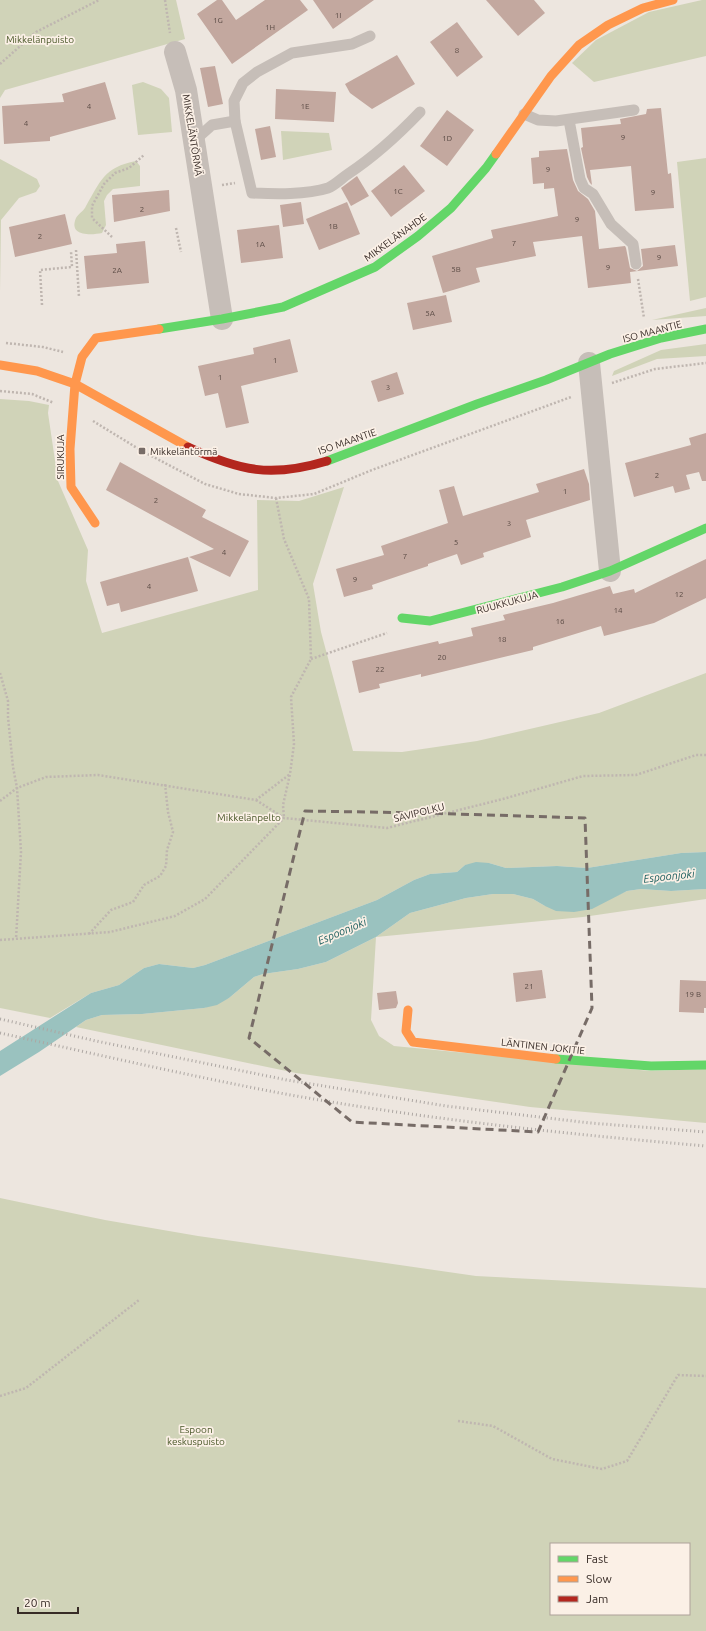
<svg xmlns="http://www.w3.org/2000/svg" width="706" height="1631" viewBox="0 0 706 1631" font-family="Ubuntu,sans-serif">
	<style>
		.green { fill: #d0d3b8; fill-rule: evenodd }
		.water { fill: #9ac2bf }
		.building { fill: #c3a89f }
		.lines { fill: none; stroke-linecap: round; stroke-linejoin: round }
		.path { stroke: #bfb6b0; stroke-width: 2.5; stroke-dasharray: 2 2; stroke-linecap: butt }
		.lane { stroke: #c6beb8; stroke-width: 11 }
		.street { stroke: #c6beb8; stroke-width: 22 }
		.fast { stroke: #63d668; stroke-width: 9 }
		.slow { stroke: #ff974d; stroke-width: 9 }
		.jam { stroke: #b3261e; stroke-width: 9 }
		.rail { stroke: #ada7a3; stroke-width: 3; stroke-dasharray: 1 3; stroke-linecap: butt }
		.marked { fill: none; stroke: #776c67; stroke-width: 3; stroke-dasharray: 8 5; stroke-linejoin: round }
		.poi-dot { fill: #776c67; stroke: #fbf0e6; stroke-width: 1.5 }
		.labels { text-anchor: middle; stroke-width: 3.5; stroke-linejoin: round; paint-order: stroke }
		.number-label { font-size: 8px; fill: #5a4a44 }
		.park-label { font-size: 10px; fill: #495728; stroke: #fbf0e6 }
		.street-label { font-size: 10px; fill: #372b26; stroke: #fbf0e6 }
		.poi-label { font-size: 10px; fill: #372b26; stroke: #fbf0e6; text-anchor: start }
		.water-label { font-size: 11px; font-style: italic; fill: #185c5c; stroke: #fbf0e6 }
	</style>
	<rect width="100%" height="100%" fill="#ede6df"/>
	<g class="green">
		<polygon points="0,0 176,0 185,39 5,90 0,98"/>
		<polygon points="702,0 706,0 706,56 594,82 572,63 596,40 649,12"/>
		<polygon points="143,82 161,89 169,98 172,132 138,135 132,85"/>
		<polygon points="281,131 329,133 332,150 283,160"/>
		<polygon points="706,158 706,297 690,301 677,162"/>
		<polygon points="0,159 37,179 40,186 36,192 19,198 1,220 0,292"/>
		<path d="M136 161 140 166V186L113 189 107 195 104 201 106 225 102 233C92 235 68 237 76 218 79 213 84 211 86 206 100 182 104 167 136 161Z"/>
		<polygon points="706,308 706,316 652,320"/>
		<polygon points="706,344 706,356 657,359 612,376 614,371 661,350"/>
		<polygon points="0,399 29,401 49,405 48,413 58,481 88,550 86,581 102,633 258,590 257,500 299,501 344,487 313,584 321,632 353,751 402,752 477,741 599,713 706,673 706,852 681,853 587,868 557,866 506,868 489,863 465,865 457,872 430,874 414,880 377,900 205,965 193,968 159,964 144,968 119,985 91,993 50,1018 0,1008"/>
		<polygon points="641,889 671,891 706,889 706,899 583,917 376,937 371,1020 379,1036 394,1046 650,1071 706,1069 706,1123 530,1107 296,1073 76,1027 86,1020 102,1015 142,1014 204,1008 229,998 254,977 263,974 298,969 326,962 376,937 410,913 466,898 493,894 513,894 533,899 545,906 616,896 627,891"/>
		<path d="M0 1198 105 1220 198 1236 476 1276 706 1288V1631H0ZM551 1544H689V1614H551Z"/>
	</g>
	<polygon class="water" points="706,852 706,889 671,891 641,889 627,891 592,909 574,912 556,911 545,906 533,899 513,894 493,894 466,898 410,913 376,937 326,962 298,969 263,974 254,977 229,998 217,1005 204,1008 142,1014 102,1015 86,1020 39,1052 0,1076 0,1051 91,993 119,985 144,968 159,964 193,968 205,965 377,900 414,880 430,874 457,872 465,865 476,862 489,863 506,868 557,866 587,868 681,853"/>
	<g class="building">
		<polygon points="217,0 222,0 236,20 265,0 300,0 308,10 232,64 197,14"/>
		<polygon points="313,0 374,0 333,29"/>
		<polygon points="486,0 534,0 545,13 518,36"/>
		<polygon points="457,22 483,57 457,77 430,42"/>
		<polygon points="397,55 415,84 372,109 350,93 345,84"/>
		<polygon points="215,66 223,104 208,107 200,68"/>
		<polygon points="105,82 116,119 50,137 50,141 4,144 2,106 64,102 62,94"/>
		<polygon points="276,89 336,92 334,122 275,119"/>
		<polygon points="661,108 668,174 671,173 674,208 635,211 631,166 590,170 592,185 590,183 587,177 581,148 583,147 581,128 621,124 620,119 646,114 647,109"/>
		<polygon points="447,110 474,130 447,166 420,146"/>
		<polygon points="270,126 276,157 261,160 255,129"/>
		<polygon points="567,149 573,180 578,191 588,199 595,211 599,249 625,246 626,248 630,268 637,271 643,266 641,249 675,245 678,266 630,272 631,283 588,288 582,236 533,242 536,256 476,268 480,282 443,293 432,256 493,238 491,230 558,216 554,188 544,189 544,183 533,184 531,158 539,157 539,151"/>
		<polygon points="404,165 425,191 391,217 371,191"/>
		<polygon points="357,176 369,196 351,206 341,188"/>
		<polygon points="169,190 170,211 114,222 112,195"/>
		<polygon points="301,202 304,224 283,227 280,205"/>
		<polygon points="347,202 360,234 319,250 306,219"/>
		<polygon points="65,214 72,244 15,257 9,227"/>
		<polygon points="279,225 283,258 241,263 237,230"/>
		<polygon points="145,241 149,283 87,289 84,256 117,253 116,244"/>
		<polygon points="446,295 452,322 413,330 407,303"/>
		<polygon points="290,339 298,372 241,386 249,423 226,428 218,393 205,396 198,366 254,354 253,348"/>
		<polygon points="397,372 404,394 378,402 371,381"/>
		<polygon points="706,433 706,481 702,481 699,472 686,475 690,489 675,493 673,486 634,497 625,463 691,445 689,438"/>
		<polygon points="120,462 206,510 202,517 249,541 230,577 189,557 214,549 106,490"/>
		<polygon points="584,469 589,484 590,500 526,520 531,537 483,553 484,557 461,565 457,554 428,564 428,566 372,585 373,589 344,597 336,569 384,555 381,546 448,523 439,490 454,486 463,516 539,492 536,484"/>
		<polygon points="188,557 198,591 121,612 119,603 107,606 100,582"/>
		<polygon points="706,559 706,598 654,623 604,636 601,626 533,647 533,650 421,677 421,674 379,684 380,688 359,693 352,661 438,641 439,644 473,636 471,628 505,620 503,615 553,603 610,586 613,594 634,589 635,593"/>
		<polygon points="542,970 546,998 516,1002 513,973"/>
		<polygon points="680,980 706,981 706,1008 704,1008 704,1013 679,1012"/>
		<polygon points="396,991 398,1003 396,1008 379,1010 377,993"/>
	</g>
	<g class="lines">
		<g class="path">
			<polyline points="165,0 170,33"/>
			<polyline points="0,64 36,32 99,0"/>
			<polyline points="222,185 235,183"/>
			<polyline points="176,228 181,252"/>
			<polyline points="112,237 92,218 92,206 104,184 115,173 129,168 144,155"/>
			<polyline points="76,250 79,297"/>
			<polyline points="638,279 644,318"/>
			<polyline points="42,305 40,270 72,267 71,251"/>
			<polyline points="6,343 43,347 63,352"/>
			<polyline points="612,383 655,369 706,363"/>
			<polyline points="0,391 32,394 54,403"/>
			<polyline points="93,421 142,451 205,484 239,494 276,498 314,494 372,470 571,397"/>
			<polyline points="276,498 284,539 309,599 311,659 291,697 294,744 290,774 283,805 284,818"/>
			<polyline points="311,659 387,633"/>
			<polyline points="0,673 8,701 8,717 13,767 17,788 21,852 16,939"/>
			<polyline points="256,800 284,818 387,828 503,799 583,776 636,775 696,755 706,755"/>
			<polyline points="0,801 17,788 46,777 98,775 256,800 290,774"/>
			<polyline points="89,934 111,910 133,902 144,885 160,876 166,866 167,850 173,832 168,812 165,784"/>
			<polyline points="0,940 110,932 175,916 205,899 284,818"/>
			<polyline points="0,1396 26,1388 139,1300"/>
			<polyline points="458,1421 493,1426 552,1459 602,1469 627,1461 678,1375 706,1376"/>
		</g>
		<g class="lane">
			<polyline points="524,114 538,120 556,121 634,110"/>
			<polyline points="569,120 580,179 584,188 593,194 611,224 633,244 636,264"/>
			<polyline points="235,121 234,101 243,83 257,72 292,53 352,44 370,36"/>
			<path d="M194 141 212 125 235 121 252 193C275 194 306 195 328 188 335 185 342 178 348 174 375 156 398 135 420 112"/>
		</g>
		<g class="street">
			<polyline points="175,52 186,90 222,319"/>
			<polyline points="589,363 610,571"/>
		</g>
		<g class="fast">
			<polyline points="159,329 222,319 283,307 375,267 418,236 451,208 486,168 496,154"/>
			<polyline points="327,461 477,404 546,380 610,354 661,338 706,329"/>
			<polyline points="402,618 430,621 562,587 610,571 706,528"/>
			<polyline points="556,1059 651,1066 706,1065"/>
		</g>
		<g class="slow">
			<polyline points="496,154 551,76 579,45 608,25 643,8 673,0"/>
			<polyline points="0,365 37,371 75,384 188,447"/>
			<polyline points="95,523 71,487 70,449 75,384 82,357 96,338 159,329"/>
			<polyline points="408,1010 406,1031 413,1042 556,1059"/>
		</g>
		<path class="jam" d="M188 447C240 471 271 478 327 461"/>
		<g class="rail">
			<polyline points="0,1019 96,1041 287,1080 446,1106 590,1123 706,1132"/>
			<path d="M0 1033C95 1054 190 1076 285 1094 424 1119 565 1134 706 1146"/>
		</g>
	</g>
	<path class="marked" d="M305 811 424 813 585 818 592 1008 538 1132 352 1122 249 1038Z"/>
	<rect class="poi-dot" x="138" y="447" width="8" height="8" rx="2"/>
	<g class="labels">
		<g class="number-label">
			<text x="338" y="18">1I</text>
			<text x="218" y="23">1G</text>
			<text x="270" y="30">1H</text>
			<text x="457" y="53">8</text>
			<text x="89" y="109">4</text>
			<text x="305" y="109">1E</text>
			<text x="26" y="126">4</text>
			<text x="623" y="140">9</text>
			<text x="447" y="141">1D</text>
			<text x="548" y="172">9</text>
			<text x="398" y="194">1C</text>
			<text x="653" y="195">9</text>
			<text x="142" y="212">2</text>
			<text x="577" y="222">9</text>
			<text x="333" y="229">1B</text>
			<text x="40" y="239">2</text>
			<text x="514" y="246">7</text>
			<text x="260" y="247">1A</text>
			<text x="659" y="260">9</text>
			<text x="608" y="270">9</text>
			<text x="456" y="272">5B</text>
			<text x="117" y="273">2A</text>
			<text x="430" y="316">5A</text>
			<text x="275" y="363">1</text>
			<text x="220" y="380">1</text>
			<text x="388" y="390">3</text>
			<text x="657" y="478">2</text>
			<text x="565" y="494">1</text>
			<text x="156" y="503">2</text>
			<text x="509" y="526">3</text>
			<text x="456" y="545">5</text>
			<text x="224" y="555">4</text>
			<text x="405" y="559">7</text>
			<text x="355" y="582">9</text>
			<text x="149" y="589">4</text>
			<text x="679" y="597">12</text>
			<text x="618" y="613">14</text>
			<text x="560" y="624">16</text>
			<text x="502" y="642">18</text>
			<text x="442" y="660">20</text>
			<text x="380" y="672">22</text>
			<text x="529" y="989">21</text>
			<text x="693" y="997">19 B</text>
		</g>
		<g class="park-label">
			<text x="40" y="43">Mikkelänpuisto</text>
			<text x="249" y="821">Mikkelänpelto</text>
			<text x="196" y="1433">Espoon<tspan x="196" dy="12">keskuspuisto</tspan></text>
		</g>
		<g class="street-label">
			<text transform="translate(193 135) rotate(81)" y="4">MIKKELÄNTÖRMÄ</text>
			<text transform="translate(395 237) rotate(-36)" y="4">MIKKELÄNAHDE</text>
			<text transform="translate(652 331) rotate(-15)" y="4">ISO MAANTIE</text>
			<text transform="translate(347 441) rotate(-19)" y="4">ISO MAANTIE</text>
			<text transform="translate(60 457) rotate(-90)" y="4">SIRUKUJA</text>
			<text transform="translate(507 602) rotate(-15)" y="4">RUUKKUKUJA</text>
			<text transform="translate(419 812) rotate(-14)" y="4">SAVIPOLKU</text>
			<text transform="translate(543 1046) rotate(6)" y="4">LÄNTINEN JOKITIE</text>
		</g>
		<g class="poi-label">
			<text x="150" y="455">Mikkeläntörmä</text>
		</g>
		<g class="water-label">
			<text transform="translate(669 876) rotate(-6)" y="4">Espoonjoki</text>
			<text transform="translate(342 931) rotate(-23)" y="4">Espoonjoki</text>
		</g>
	</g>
	<rect x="550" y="1543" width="140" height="72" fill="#fbf0e6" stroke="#ada199"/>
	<rect x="558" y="1556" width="20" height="6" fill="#63d668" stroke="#ada199"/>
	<text x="586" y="1563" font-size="12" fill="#372b26">Fast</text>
	<rect x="558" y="1576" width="20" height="6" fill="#ff974d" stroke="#ada199"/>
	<text x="586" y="1583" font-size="12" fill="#372b26">Slow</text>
	<rect x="558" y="1596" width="20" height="6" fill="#b3261e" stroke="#ada199"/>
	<text x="586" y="1603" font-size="12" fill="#372b26">Jam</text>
	<path d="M18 1607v6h60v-6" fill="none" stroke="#372b26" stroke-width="2"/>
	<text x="24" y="1607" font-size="12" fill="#372b26" stroke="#fbf0e6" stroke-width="3" paint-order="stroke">20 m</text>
</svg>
